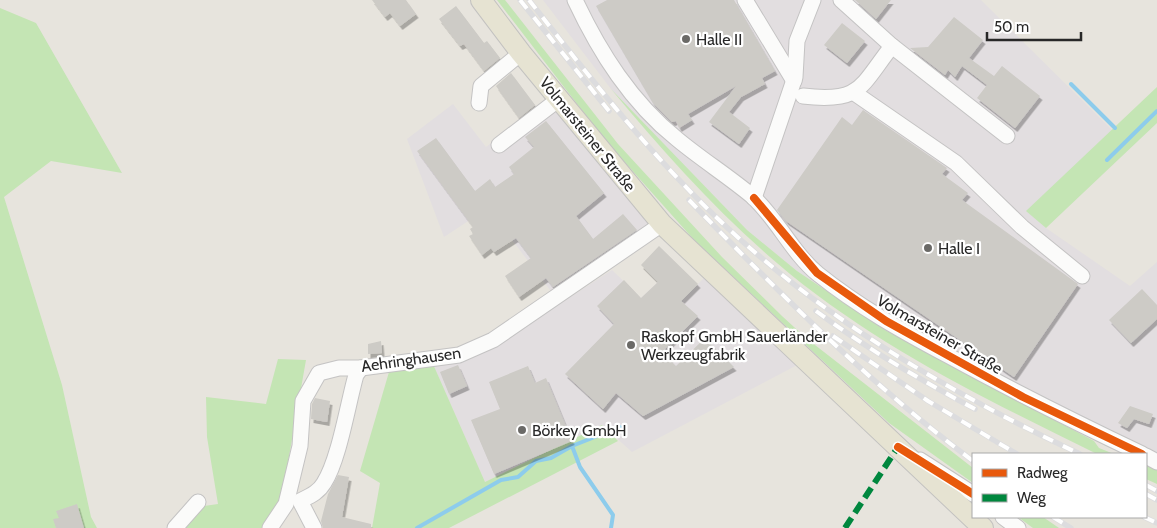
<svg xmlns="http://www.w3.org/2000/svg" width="1157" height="528" viewBox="0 0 1157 528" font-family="Cabin,sans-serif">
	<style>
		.industrial { fill: #e2dee0 }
		.green { fill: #c4e5b4 }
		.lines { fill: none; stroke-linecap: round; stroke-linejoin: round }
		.stream { stroke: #8dccec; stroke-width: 4 }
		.building { fill: #cdcbc6; filter: url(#shadow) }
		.minor-casing { stroke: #c4c3c3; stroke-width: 17 }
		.major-casing { stroke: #c3c2c0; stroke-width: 22 }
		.minor { stroke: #fbfbfa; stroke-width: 15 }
		.major { stroke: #e6e3d2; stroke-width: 20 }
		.rail-casing { stroke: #dcdcde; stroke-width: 5.5 }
		.rail { stroke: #fff; stroke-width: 4; stroke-dasharray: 11; stroke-linecap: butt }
		.quiet { stroke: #00873e; stroke-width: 6; stroke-dasharray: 12 6; stroke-linecap: butt }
		.cycleway-casing { stroke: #fff; stroke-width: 11 }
		.cycleway { stroke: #e8590c; stroke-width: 8 }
		.poi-dot { fill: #6b6a67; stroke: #fff; stroke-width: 2 }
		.labels { text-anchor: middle; stroke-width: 4.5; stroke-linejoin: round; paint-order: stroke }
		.poi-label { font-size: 16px; fill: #282828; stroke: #fff; text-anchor: start }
		.street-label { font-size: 16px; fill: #282828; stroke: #fff }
	</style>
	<defs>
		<filter id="shadow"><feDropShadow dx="2.5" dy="4" stdDeviation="0" flood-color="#0004"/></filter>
	</defs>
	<rect width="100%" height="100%" fill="#e7e4dd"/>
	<g class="industrial">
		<polygon points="543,0 981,0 1112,130 1027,211 1046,228 1130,286 1157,262 1157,465 885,330 797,271 747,230 611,89"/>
		<polygon points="549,99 652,226 580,270 553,294 488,208 444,237 407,139 453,104 486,147"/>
		<polygon points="612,270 641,298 658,282 679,303 711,271 801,363 632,452 602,425 485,482 433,364 509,337"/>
	</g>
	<g class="green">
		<polygon points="497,0 505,0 618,144 722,257 782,316 806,338 973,468 973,483 889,423 695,241 604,139"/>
		<polygon points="0,8 36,23 122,173 51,161 4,197 62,385 91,517 97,528 0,528"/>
		<polygon points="1157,87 1157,123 1046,228 1026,211"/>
		<path d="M611 89 747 230 797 271 885 330 1094 441 1099 448 1114 454H1097C991 402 882 349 790 274 724 220 666 155 611 89Z"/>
		<polygon points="278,359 306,360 281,502 263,528 185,528 204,506 218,504 207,437 206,397 266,404"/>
		<polygon points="433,364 485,482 602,425 618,441 449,528 372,528 380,483 360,471 389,372"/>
		<polygon points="1146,465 1157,468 1157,484 1146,479"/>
		<polygon points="1018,517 1043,517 1059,528 1033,528"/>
	</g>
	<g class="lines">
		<g class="stream">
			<polyline points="1071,84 1115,128"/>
			<polyline points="1107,160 1157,111"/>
			<polyline points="572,446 580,467 613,515 611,528"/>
			<polyline points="417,528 501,480 518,477 536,461 551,458 572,446 620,427"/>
		</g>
	</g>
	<g class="building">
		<polygon points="372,0 406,0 416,14 400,26 390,13 385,17"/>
		<polygon points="607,0 734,0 775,71 762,78 765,84 741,97 729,112 750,128 739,144 709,122 736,86 688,114 692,120 679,128 676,121 672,122 653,103 596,6"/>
		<polygon points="855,0 891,0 876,19"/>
		<polygon points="456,6 484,43 487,41 500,58 484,71 464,44 460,46 439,19"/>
		<polygon points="954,17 983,40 969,58 994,76 1002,66 1040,96 1015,128 977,98 987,85 962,66 955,77 948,70 945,75 910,48 928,47"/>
		<polygon points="842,23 865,41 847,63 824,45"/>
		<polygon points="511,73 535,105 519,118 496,86"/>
		<polygon points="863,110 947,168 942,174 968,193 962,200 1078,284 1014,377 786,221 777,210 842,117 852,125"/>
		<polygon points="546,121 604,193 576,216 593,239 623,214 637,230 553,287 546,278 519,297 505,276 531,258 516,238 494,252 491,248 482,255 469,236 473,234 470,229 473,227 417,151 436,138 475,191 490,179 495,187 514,174 509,167 534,147 525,137"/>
		<polygon points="659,246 698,284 681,301 698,316 662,352 676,366 705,338 734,367 643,416 616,393 603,409 565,374 614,324 597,306 624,280 641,298 658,282 641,265"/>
		<polygon points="1142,289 1157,305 1157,319 1131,343 1109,320"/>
		<polygon points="381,341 382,353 368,354 368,344"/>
		<polygon points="458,365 467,386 449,394 440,372"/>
		<polygon points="528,366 535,383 546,378 572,441 494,474 471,420 500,409 489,382"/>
		<polygon points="315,398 330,401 327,422 311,419 312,404"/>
		<polygon points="1130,406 1153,414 1149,424 1134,419 1127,428 1118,423"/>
		<polygon points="338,475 349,477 342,517 371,524 371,528 323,528 321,521 328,494"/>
		<polygon points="77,504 84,528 56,528 53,519 59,518 56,511"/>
	</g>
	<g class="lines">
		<defs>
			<g id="minor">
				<path d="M575 0C600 53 631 102 677 139 701 159 728 176 752 196 777 218 792 253 818 274 859 307 904 332 949 356 1013 391 1077 423 1142 454"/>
				<polyline points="745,0 794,81"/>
				<polyline points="841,0 892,46 1007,136"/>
				<polyline points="853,92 956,163 1022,227 1082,276"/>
				<path d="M803 96C861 103 860 87 892 46"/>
				<polyline points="479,103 481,86 521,53"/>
				<polyline points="499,145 559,99"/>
				<polyline points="754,198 795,77 797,41 813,0"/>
				<polyline points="1146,456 1157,462"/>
				<polyline points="920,460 973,494"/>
				<polyline points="1003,517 1018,528"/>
				<polyline points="175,528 198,502"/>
				<polyline points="270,528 286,504 300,446 303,401 319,373 339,368 361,368 459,355 493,340 662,224"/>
				<path d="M314 528 300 501C310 496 318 493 324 483 339 460 348 403 356 375L361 368"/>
			</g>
			<polyline id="major" points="481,0 521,53 662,224 983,528"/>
		</defs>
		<use href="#minor" class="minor-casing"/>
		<use href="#major" class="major-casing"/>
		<use href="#minor" class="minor"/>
		<use href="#major" class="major"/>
		<defs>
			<g id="rail">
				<polyline points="520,0 609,111"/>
				<path d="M529 0C595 84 661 169 742 241 842 330 959 397 1080 454"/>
				<path d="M689 200C779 293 870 384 973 461"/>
				<path d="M816 311C866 348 920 380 975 409"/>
				<polyline points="833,336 928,401 1017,454"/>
				<polyline points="1146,485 1157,491"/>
				<polyline points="1146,494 1157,500"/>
				<polyline points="1053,517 1071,528"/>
				<polyline points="1144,517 1157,523"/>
			</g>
		</defs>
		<use href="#rail" class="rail-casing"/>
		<use href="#rail" class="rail"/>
		<polyline class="quiet" points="845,528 898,447"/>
		<defs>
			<g id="cycleway">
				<polyline points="754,198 817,273 886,321 1023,397 1142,454"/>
				<polyline points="898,447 973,494"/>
			</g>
		</defs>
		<use href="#cycleway" class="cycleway-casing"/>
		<use href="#cycleway" class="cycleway"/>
	</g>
	<g class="poi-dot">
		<circle cx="686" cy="39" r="5"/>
		<circle cx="928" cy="248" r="5"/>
		<circle cx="631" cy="345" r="5"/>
		<circle cx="522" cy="430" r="5"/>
	</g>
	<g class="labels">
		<g class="poi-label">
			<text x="696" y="45">Halle II</text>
			<text x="938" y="254">Halle I</text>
			<text x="641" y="342">Raskopf GmbH Sauerländer<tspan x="641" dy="18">Werkzeugfabrik</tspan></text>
			<text x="532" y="436">Börkey GmbH</text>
		</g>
		<g class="street-label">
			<text transform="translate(588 134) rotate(51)" y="6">Volmarsteiner Straße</text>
			<text transform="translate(940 334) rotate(30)" y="6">Volmarsteiner Straße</text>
			<text transform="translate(411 359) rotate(-8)" y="6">Aehringhausen</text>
		</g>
	</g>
	<rect x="972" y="453" width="175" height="65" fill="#ffffff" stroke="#a9a9a9"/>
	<rect x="982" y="469" width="25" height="8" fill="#e8590c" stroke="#a9a9a9"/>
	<text x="1017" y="478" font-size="15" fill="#282828">Radweg</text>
	<rect x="982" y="494" width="25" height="8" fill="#00873e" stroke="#a9a9a9"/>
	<text x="1017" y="503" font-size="15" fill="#282828">Weg</text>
	<path d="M987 32v8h94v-8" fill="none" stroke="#282828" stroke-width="2.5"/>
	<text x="994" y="32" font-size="15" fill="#282828" stroke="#ffffff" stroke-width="4" paint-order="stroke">50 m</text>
</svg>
